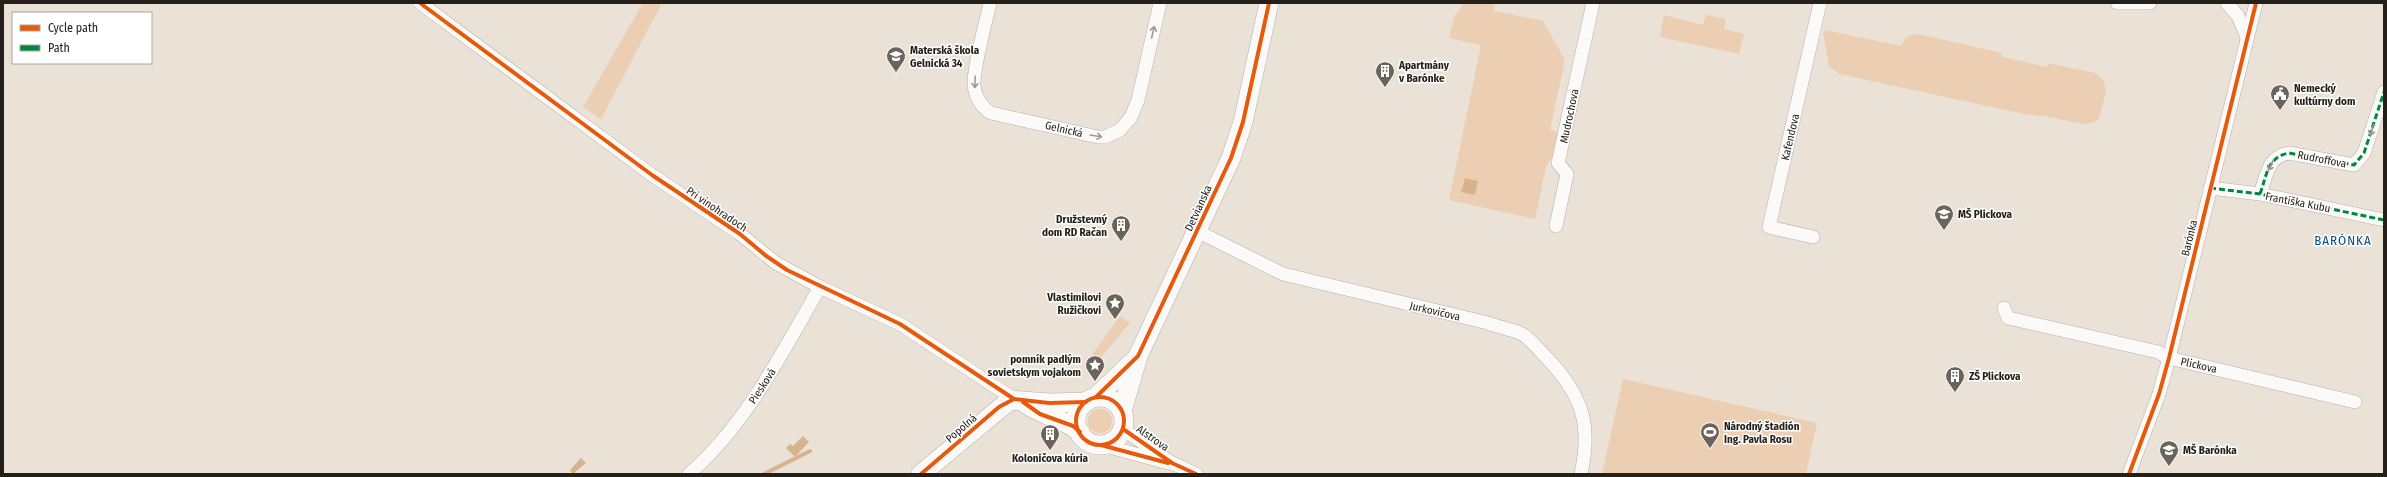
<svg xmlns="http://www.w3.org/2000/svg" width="2387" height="477" viewBox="0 0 2387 477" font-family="'Fira Sans Condensed',sans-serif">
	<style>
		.green { fill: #eccfb2 }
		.water { fill: #d8b28b }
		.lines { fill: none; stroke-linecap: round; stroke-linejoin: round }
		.stream { stroke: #d8b28b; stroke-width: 4 }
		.street-casing { stroke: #b7b0a8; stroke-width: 14 }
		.secondary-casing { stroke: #b7b0a8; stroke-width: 20 }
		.street { stroke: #fcfaf9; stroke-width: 13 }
		.secondary { stroke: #fcfaf9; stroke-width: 19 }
		.quiet { stroke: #00873e; stroke-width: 3; stroke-dasharray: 6 3; stroke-linecap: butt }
		.cycleway-casing { stroke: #fff; stroke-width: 6 }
		.cycleway { stroke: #e8590c; stroke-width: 4 }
		.oneway { stroke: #9c9895 }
		.labels { text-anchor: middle; stroke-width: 3; stroke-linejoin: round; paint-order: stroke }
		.poi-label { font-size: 11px; font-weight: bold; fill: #26201a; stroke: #fff; text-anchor: start }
		.street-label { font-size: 11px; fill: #26201a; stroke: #fff }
		.quarter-label { font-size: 13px; letter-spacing: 1px; fill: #0a4b7b; stroke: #fff }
	</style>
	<rect width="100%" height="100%" fill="#eae1d7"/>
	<g class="green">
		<polygon points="643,3 662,3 601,119 583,107"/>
		<polygon points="1464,3 1495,3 1494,11 1543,21 1565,60 1550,130 1559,132 1555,152 1546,167 1535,219 1449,200 1481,45 1449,38 1454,17"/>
		<polygon points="1664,15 1703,25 1706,15 1726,19 1724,29 1744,34 1739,54 1660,37"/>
		<path d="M1825 30 1901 46C1905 38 1909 34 1918 34L2002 53V57L2047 67 2048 63 2095 73 2104 81 2106 92 2099 118 2094 122 2084 124 2043 116 2029 115 1839 74 1829 66 1823 33Z"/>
		<polygon points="1120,316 1130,323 1095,364 1089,359"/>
		<polygon points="1623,379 1817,423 1806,474 1602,474"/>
		<circle cx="1100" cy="421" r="12"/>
	</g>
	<g class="water">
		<polygon points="1465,178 1478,181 1475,195 1461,192"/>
		<polygon points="803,436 809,442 795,457 786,448 790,444 793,446"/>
		<polygon points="581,458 586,463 573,474 570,470"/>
	</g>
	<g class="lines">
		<polyline class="stream" points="764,474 810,451"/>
		<defs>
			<g id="street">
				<polyline points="420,3 652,175 740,234 776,263 820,287 900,324 1014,399"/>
				<path d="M990 3C986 22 973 68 974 85 975 96 981 107 991 113L1098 137H1105L1120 130 1131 117 1138 100 1160 3"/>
				<polyline points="2117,3 2150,3"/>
				<polyline points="2227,3 2238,16 2247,37"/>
				<polyline points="2210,188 2260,194 2384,220"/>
				<path d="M2260 194C2267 175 2267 157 2289 153L2354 165 2364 153 2384 92"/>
				<polyline points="1556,226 1567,174 1558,163 1593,3"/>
				<path d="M1197 231 1283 274 1488 323C1498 327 1510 329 1520 333 1530 338 1539 350 1547 358 1582 395 1592 424 1581 474"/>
				<polyline points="1813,237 1769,227 1820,3"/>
				<polyline points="2004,308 2008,318 2158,352 2169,358 2355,402"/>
				<polyline points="1123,429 1172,463 1196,474"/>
				<polyline points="1099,444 1168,463"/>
				<path d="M689 474C746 425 783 351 820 287"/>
				<polyline points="2129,474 2159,394 2169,358 2256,3"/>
			</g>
			<g id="secondary">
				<polyline points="1096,397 1138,357"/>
				<circle cx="1100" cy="421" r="24"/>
				<path d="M1026 404C1043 416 1065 419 1080 432"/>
				<polyline points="1122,411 1138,356 1231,158 1243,122 1269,3"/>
				<polyline points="921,474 1010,400 1049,403 1086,402"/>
			</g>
		</defs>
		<use href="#street" class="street-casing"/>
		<use href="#secondary" class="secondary-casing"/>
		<use href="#street" class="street"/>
		<use href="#secondary" class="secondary"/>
		<g class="quiet">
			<polyline points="2210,188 2260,194 2384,220"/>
			<path d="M2260 194C2267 175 2267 157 2289 153L2354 165 2364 153 2384 92"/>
		</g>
		<defs>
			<g id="cycleway">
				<polyline points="420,3 652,175 740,234 765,255 787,270 900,324 1014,399 1049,403 1086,402"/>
				<polyline points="1096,397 1138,356 1231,158 1243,122 1269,3"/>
				<circle cx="1100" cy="421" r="24"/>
				<polyline points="1023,402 1040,414 1073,426 1080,432"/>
				<polyline points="1123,429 1172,463 1196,474"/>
				<polyline points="1101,445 1168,463"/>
				<polyline points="921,474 999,407 1014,399"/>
				<polyline points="2129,474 2159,394 2169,358 2256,3"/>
			</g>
		</defs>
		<use href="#cycleway" class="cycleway-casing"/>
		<use href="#cycleway" class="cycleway"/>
	</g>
	<defs><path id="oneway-shaft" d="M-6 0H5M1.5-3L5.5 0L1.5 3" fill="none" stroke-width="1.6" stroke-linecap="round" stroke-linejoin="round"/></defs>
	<g class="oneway">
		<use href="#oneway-shaft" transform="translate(1153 32) rotate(-77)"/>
		<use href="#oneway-shaft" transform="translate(975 82) rotate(91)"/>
		<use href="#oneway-shaft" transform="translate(2372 130) rotate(108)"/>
		<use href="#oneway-shaft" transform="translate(1096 136) rotate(9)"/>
		<use href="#oneway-shaft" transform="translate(2271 165) rotate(116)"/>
	</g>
	<defs>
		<symbol id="school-pin" viewBox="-11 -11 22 30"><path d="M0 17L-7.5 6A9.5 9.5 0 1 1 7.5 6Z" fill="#6b645c" stroke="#fff"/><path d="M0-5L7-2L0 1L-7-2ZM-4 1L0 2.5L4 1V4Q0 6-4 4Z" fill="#fff"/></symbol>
		<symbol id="building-pin" viewBox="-11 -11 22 30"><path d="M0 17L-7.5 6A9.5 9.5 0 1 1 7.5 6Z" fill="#6b645c" stroke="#fff"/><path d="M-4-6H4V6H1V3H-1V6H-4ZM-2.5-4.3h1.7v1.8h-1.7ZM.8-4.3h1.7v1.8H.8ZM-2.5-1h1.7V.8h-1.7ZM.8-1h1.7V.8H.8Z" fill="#fff"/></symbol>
		<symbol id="civic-pin" viewBox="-11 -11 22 30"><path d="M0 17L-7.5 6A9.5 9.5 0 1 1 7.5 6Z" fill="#6b645c" stroke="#fff"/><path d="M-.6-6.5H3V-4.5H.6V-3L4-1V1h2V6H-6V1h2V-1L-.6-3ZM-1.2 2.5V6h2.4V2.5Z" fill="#fff"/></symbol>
		<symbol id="sight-pin" viewBox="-11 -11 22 30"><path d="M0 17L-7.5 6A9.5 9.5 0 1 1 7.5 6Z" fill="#6b645c" stroke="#fff"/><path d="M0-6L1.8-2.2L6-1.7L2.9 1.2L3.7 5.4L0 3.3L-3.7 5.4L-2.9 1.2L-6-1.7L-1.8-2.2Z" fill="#fff"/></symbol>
		<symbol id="stadium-pin" viewBox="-11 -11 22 30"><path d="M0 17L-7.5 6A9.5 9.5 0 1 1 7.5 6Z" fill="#6b645c" stroke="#fff"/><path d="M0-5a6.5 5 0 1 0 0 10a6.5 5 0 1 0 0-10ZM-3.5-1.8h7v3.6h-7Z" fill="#fff"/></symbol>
	</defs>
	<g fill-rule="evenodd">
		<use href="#school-pin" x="885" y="45" width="22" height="30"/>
		<use href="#building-pin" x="1374" y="60" width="22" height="30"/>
		<use href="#civic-pin" x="2269" y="83" width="22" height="30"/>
		<use href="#school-pin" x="1933" y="203" width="22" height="30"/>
		<use href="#building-pin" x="1110" y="214" width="22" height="30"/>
		<use href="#sight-pin" x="1104" y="292" width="22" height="30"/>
		<use href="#sight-pin" x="1084" y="354" width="22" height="30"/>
		<use href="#building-pin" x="1944" y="365" width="22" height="30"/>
		<use href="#stadium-pin" x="1699" y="421" width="22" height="30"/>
		<use href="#building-pin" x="1039" y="423" width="22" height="30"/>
		<use href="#school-pin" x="2158" y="439" width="22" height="30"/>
	</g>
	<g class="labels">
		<g class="poi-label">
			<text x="910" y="54">Materská škola<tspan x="910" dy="13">Gelnická 34</tspan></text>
			<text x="1399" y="69">Apartmány<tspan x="1399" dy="13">v Barónke</tspan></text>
			<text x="2294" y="92">Nemecký<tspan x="2294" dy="13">kultúrny dom</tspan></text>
			<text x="1958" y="218">MŠ Plickova</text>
			<text x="1107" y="223" text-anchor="end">Družstevný<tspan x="1107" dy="13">dom RD Račan</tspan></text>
			<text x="1101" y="301" text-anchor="end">Vlastimilovi<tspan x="1101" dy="13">Ružičkovi</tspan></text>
			<text x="1081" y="363" text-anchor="end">pomník padlým<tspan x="1081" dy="13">sovietskym vojakom</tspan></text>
			<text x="1969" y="380">ZŠ Plickova</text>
			<text x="1724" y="430">Národný štadión<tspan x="1724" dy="13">Ing. Pavla Rosu</tspan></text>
			<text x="2183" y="454">MŠ Barónka</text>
			<text x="1050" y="462" text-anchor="middle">Koloničova kúria</text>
		</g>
		<g class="street-label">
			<text transform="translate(1569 116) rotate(-78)" y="4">Mudrochova</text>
			<text transform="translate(1064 129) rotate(13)" y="4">Gelnická</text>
			<text transform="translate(1790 137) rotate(-77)" y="4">Kafendova</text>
			<text transform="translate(2322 159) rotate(11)" y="4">Rudroffova</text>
			<text transform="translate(2298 202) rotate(11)" y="4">Františka Kubu</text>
			<text transform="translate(1198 208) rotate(-65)" y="4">Detvianska</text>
			<text transform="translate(717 209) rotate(34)" y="4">Pri vinohradoch</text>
			<text transform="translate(2189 238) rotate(-76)" y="4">Barónka</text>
			<text transform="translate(1435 311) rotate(13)" y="4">Jurkovičova</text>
			<text transform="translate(2199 365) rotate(13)" y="4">Plickova</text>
			<text transform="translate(762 386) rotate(-57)" y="4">Piesková</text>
			<text transform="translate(961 428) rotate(-41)" y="4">Popolná</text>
			<text transform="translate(1153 438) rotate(35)" y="4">Alstrova</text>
		</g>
		<g class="quarter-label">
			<text x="2343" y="245">BARÓNKA</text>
		</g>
	</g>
	<rect width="2387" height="477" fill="none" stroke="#26201a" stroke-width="8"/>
	<rect x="12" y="12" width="140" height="52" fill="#ffffff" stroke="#a8a6a3"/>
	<rect x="20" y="25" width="20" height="6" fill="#e8590c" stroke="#a8a6a3"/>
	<text x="48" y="32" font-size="12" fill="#26201a">Cycle path</text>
	<rect x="20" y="45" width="20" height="6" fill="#00873e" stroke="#a8a6a3"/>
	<text x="48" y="52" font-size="12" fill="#26201a">Path</text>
</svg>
